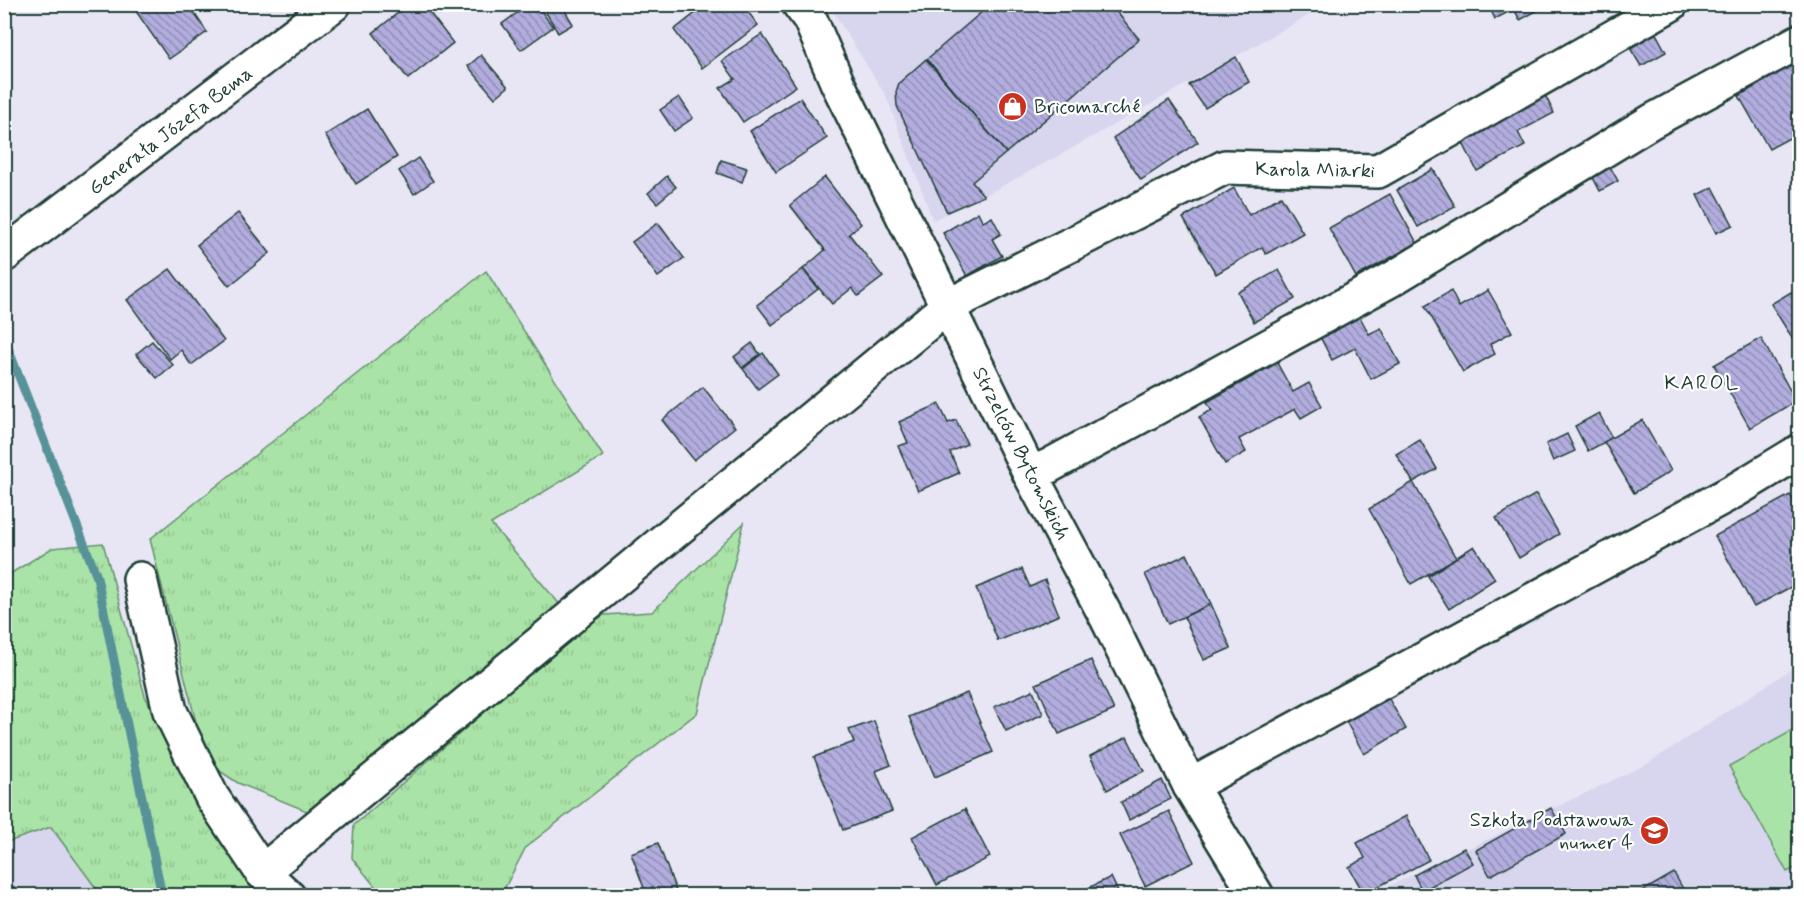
<svg xmlns="http://www.w3.org/2000/svg" width="1804" height="900" viewBox="0 0 1804 900" font-family="Mynerve,sans-serif">
	<style>
		.built { fill: #d8d5ee }
		.grass { fill: url(#grass-tufts); stroke: #64906e; stroke-width: 1.5 }
		.garden { fill: #aae3a7; stroke: #64906e; stroke-width: 1.5 }
		.lines { fill: none; stroke-linecap: round; stroke-linejoin: round }
		.stream { stroke: #579298; stroke-width: 9 }
		.building { fill: url(#building-back-hatch); stroke: #1f3d34; stroke-width: 1.5 }
		.minor-casing { stroke: #1f3d34; stroke-width: 38 }
		.minor { stroke: #fff; stroke-width: 33 }
		.labels { text-anchor: middle; stroke-width: 4.5; stroke-linejoin: round; paint-order: stroke }
		.poi-label { font-size: 20px; fill: #1f3d34; stroke: #fff; text-anchor: start }
		.street-label { font-size: 20px; fill: #1f3d34; stroke: #fff }
		.neighbourhood-label { font-size: 21px; letter-spacing: 1.5px; fill: #1f3d34; stroke: #fff }
	</style>
	<defs>
		<pattern id="grass-tufts" width="24" height="20" patternUnits="userSpaceOnUse" patternTransform="scale(1.5)"><rect width="24" height="20" fill="#aae3a7"/><path d="M3 7l-1-3M5 7V3M7 7l1-3M15 17l-1-3M17 17v-4M19 17l1-3" fill="none" stroke="#92c490"/></pattern>
		<pattern id="building-back-hatch" width="6" height="6" patternUnits="userSpaceOnUse" patternTransform="scale(1.5)"><rect width="6" height="6" fill="#b2adde"/><path d="M-1 5l2 2M0 0l6 6M5-1l2 2" fill="none" stroke="#908eb5"/></pattern>
	</defs>
	<rect width="100%" height="100%" fill="#e8e6f5"/>
	<filter id="ink" filterUnits="userSpaceOnUse"><feTurbulence type="fractalNoise" baseFrequency=".0167" numOctaves="2"/><feDisplacementMap in="SourceGraphic" scale="12" xChannelSelector="R" yChannelSelector="G"/><feConvolveMatrix kernelMatrix="1 2 1 2 8 2 1 2 1" color-interpolation-filters="sRGB"/></filter>
	<g filter="url(#ink)">
		<g class="built">
			<polygon points="829,5 1327,5 1069,150 984,196 933,220 886,96"/>
			<polygon points="1799,664 1799,895 1368,896 1647,764"/>
			<polygon points="51,827 101,895 5,895 4,843"/>
		</g>
		<g class="grass">
			<polygon points="486,271 603,456 491,524 562,607 314,814 238,783 206,762 150,539"/>
			<polygon points="744,523 697,713 526,847 501,895 382,895 352,858 354,825 577,632 604,615 652,612"/>
			<polygon points="103,543 145,696 199,809 270,895 101,895 51,827 5,843 5,577 52,548"/>
		</g>
		<polygon class="garden" points="1799,727 1799,866 1787,872 1729,766"/>
		<g class="lines">
			<polyline class="stream" points="4,338 97,577 162,896"/>
		</g>
		<g class="building">
			<polygon points="131,4 188,4 207,32 169,59"/>
			<polygon points="409,4 423,4 453,43 408,79 373,33"/>
			<polygon points="529,4 536,4 553,27 521,50 502,24"/>
			<polygon points="541,4 561,4 573,24 558,33"/>
			<polygon points="707,4 742,4 758,25 702,68 674,30"/>
			<polygon points="991,4 1110,4 1139,39 1006,153 927,59"/>
			<polygon points="1488,4 1540,4 1542,8 1520,20 1514,9 1495,19"/>
			<polygon points="1653,28 1666,52 1641,66 1627,43"/>
			<polygon points="762,34 796,86 743,122 720,88 735,79 722,61"/>
			<polygon points="481,55 508,87 495,98 468,66"/>
			<polygon points="1236,57 1249,82 1205,108 1189,85"/>
			<polygon points="926,59 1006,153 972,182 984,196 947,212 897,106 896,92 899,83"/>
			<polygon points="1795,63 1800,71 1800,148 1793,136 1769,149 1739,96"/>
			<polygon points="1542,89 1554,113 1518,132 1525,146 1477,171 1458,133"/>
			<polygon points="679,97 693,118 674,131 660,110"/>
			<polygon points="800,98 827,138 776,172 750,131"/>
			<polygon points="1169,100 1198,142 1141,180 1113,138"/>
			<polygon points="367,109 397,157 356,184 325,135"/>
			<polygon points="418,158 433,181 414,194 399,171"/>
			<polygon points="721,160 747,168 742,182 717,173"/>
			<polygon points="1607,161 1618,181 1600,191 1589,170"/>
			<polygon points="1433,169 1455,206 1418,227 1397,190"/>
			<polygon points="667,176 676,187 657,203 648,193"/>
			<polygon points="825,177 861,224 849,234 883,277 858,296 852,288 832,304 803,269 825,250 790,205"/>
			<polygon points="1713,187 1733,225 1716,233 1697,195"/>
			<polygon points="1234,188 1249,215 1281,196 1303,233 1266,254 1262,247 1216,274 1183,218"/>
			<polygon points="1390,194 1417,243 1356,277 1329,228"/>
			<polygon points="978,212 983,222 992,217 1001,234 992,239 1002,256 967,276 943,233"/>
			<polygon points="238,213 270,253 229,286 197,245"/>
			<polygon points="658,223 684,258 658,277 632,242"/>
			<polygon points="170,269 224,341 191,365 181,350 170,359 127,300"/>
			<polygon points="803,269 818,289 772,325 757,305"/>
			<polygon points="1279,270 1295,299 1254,322 1238,292"/>
			<polygon points="1488,290 1512,332 1490,344 1495,354 1463,372 1425,306 1451,291 1459,307"/>
			<polygon points="1791,292 1800,304 1800,344 1797,346 1771,304"/>
			<polygon points="1353,304 1369,334 1381,328 1400,364 1371,379 1355,348 1332,360 1314,325"/>
			<polygon points="1761,338 1796,401 1750,428 1714,365"/>
			<polygon points="152,341 173,365 157,378 136,354"/>
			<polygon points="752,343 760,354 742,368 734,357"/>
			<polygon points="763,353 778,374 758,389 743,369"/>
			<polygon points="1277,363 1293,392 1309,383 1322,406 1301,418 1295,409 1239,439 1246,452 1225,464 1199,417 1212,410 1207,402"/>
			<polygon points="703,387 735,427 694,460 662,420"/>
			<polygon points="939,404 948,423 956,420 967,444 950,452 959,473 918,491 898,446 908,443 899,422"/>
			<polygon points="1599,413 1612,438 1588,451 1575,426"/>
			<polygon points="1642,420 1671,471 1634,493 1604,442"/>
			<polygon points="1567,434 1575,451 1553,461 1546,444"/>
			<polygon points="1420,440 1437,469 1413,482 1396,454"/>
			<polygon points="1413,482 1456,558 1411,584 1369,509"/>
			<polygon points="1536,494 1559,534 1519,558 1496,518"/>
			<polygon points="1790,495 1800,512 1800,582 1754,607 1715,536"/>
			<polygon points="1474,546 1495,579 1449,609 1428,576"/>
			<polygon points="1187,554 1211,604 1168,624 1145,574"/>
			<polygon points="1022,569 1030,587 1045,580 1059,615 998,641 976,588"/>
			<polygon points="1211,604 1231,648 1204,660 1184,617"/>
			<polygon points="1091,660 1114,710 1059,734 1036,684"/>
			<polygon points="1033,690 1043,714 1006,731 994,707"/>
			<polygon points="1385,692 1406,729 1364,754 1343,716"/>
			<polygon points="967,693 993,752 935,777 909,717"/>
			<polygon points="874,721 891,765 876,771 892,811 843,830 814,757 854,742 849,730"/>
			<polygon points="1127,737 1144,771 1107,790 1090,756"/>
			<polygon points="1162,780 1171,799 1129,820 1121,802"/>
			<polygon points="1551,808 1566,834 1490,876 1476,850"/>
			<polygon points="965,809 990,857 937,885 912,837"/>
			<polygon points="1169,811 1194,862 1145,886 1120,835"/>
			<polygon points="1406,816 1429,860 1364,894 1349,867 1365,858 1357,843"/>
			<polygon points="658,843 678,896 647,896 631,853"/>
			<polygon points="1464,848 1473,863 1422,891 1414,875"/>
			<polygon points="1674,873 1687,896 1634,896"/>
			<polygon points="1111,877 1120,896 1092,896 1088,888"/>
		</g>
		<g class="lines">
			<defs>
				<g id="minor">
					<polyline points="799,4 810,19 837,82 1030,474 1107,618 1190,786 1257,896"/>
					<polyline points="4,255 334,4"/>
					<polyline points="1030,474 1049,466 1392,279 1652,121 1800,41"/>
					<polyline points="140,579 170,711 212,797 262,872 288,896"/>
					<polyline points="1190,786 1736,490 1800,451"/>
					<polyline points="262,872 948,306 1225,167 1378,171 1671,4"/>
				</g>
			</defs>
			<use href="#minor" class="minor-casing"/>
			<use href="#minor" class="minor"/>
		</g>
	</g>
	<defs>
		<symbol id="shop-disc" viewBox="-11 -11 22 22"><circle r="9.5" fill="#c8321e" stroke="#fff"/><path d="M-5-2.5h2.3a2.7 3.5 0 0 1 5.4 0H5L5.5 6h-11ZM-1.5-2.5h3a1.5 2.3 0 0 0-3 0Z" fill="#fff"/></symbol>
		<symbol id="school-disc" viewBox="-11 -11 22 22"><circle r="9.5" fill="#c8321e" stroke="#fff"/><path d="M0-5L7-2L0 1L-7-2ZM-4 1L0 2.5L4 1V4Q0 6-4 4Z" fill="#fff"/></symbol>
	</defs>
	<g fill-rule="evenodd">
		<use href="#shop-disc" x="996" y="90" width="33" height="33"/>
		<use href="#school-disc" x="1638" y="814" width="33" height="33"/>
	</g>
	<g class="labels">
		<g class="poi-label">
			<text x="1034" y="113">Bricomarché</text>
			<text x="1633" y="826" text-anchor="end">Szkoła Podstawowa<tspan x="1633" dy="23">numer 4</tspan></text>
		</g>
		<g class="street-label">
			<text transform="translate(170 130) rotate(-37)" y="7">Generała Józefa Bema</text>
			<text transform="translate(1315 169) rotate(1)" y="7">Karola Miarki</text>
			<text transform="translate(1022 453) rotate(63)" y="7">Strzelców Bytomskich</text>
		</g>
		<g class="neighbourhood-label">
			<text x="1702" y="389">KAROL</text>
		</g>
	</g>
	<rect width="1804" height="900" fill="none" stroke="#fff" stroke-width="24"/>
	<rect x="12" y="12" width="1780" height="876" fill="none" stroke="#1f3d34" stroke-width="2" filter="url(#ink)"/>
</svg>
